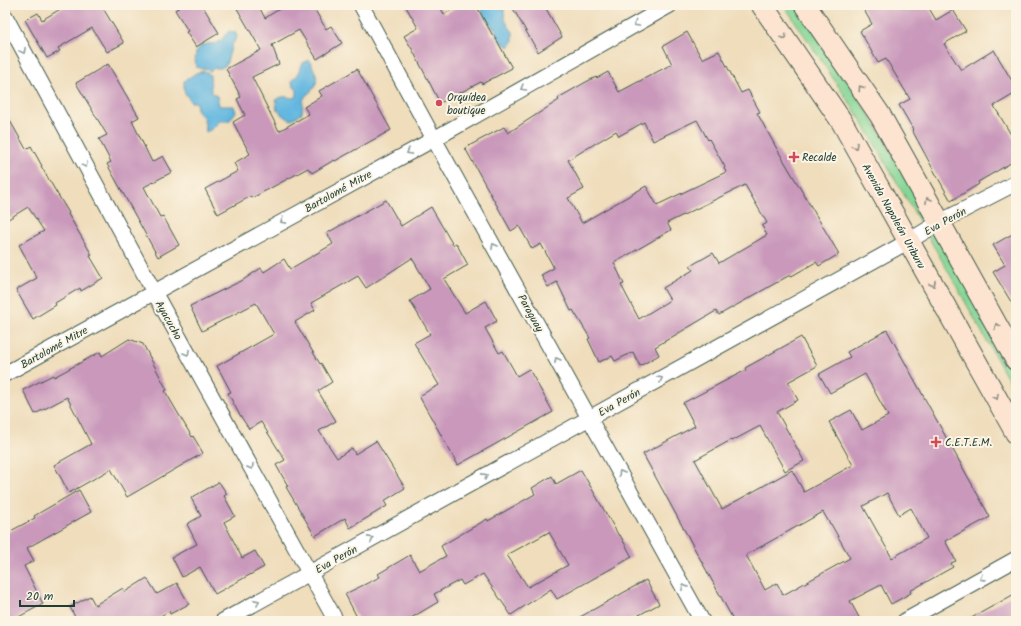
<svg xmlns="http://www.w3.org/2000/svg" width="1021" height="626" viewBox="0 0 1021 626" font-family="Kalam,sans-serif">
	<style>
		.green { fill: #86d696; stroke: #528a65 }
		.water { fill: #64b7e0; stroke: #427a8a }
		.building { fill: #c998bb; fill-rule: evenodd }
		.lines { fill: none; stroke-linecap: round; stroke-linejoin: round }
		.street-casing { stroke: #3e5548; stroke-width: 17 }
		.secondary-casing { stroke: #3e5548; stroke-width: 23 }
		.street { stroke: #fff; stroke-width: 15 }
		.secondary { stroke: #fde4d1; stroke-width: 21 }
		.oneway { stroke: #8f9e9a }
		.oneway2 { stroke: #8e9082 }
		.poi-dot { fill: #d1495b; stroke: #fcf5e5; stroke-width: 1.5 }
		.labels { text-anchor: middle; stroke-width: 4; stroke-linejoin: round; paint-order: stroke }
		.poi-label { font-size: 11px; fill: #1f3d34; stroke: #fcf5e5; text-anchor: start }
		.street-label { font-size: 11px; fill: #1f3d34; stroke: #fcf5e5 }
	</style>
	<rect width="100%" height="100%" fill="#fcf5e5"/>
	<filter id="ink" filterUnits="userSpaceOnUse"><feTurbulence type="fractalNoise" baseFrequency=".025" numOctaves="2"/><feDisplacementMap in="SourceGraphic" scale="8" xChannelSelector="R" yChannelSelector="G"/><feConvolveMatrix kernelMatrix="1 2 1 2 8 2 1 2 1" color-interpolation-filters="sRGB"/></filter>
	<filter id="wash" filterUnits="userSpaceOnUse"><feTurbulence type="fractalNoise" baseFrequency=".012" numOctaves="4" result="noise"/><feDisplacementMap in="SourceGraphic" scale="16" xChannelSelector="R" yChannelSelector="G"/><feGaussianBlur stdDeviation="0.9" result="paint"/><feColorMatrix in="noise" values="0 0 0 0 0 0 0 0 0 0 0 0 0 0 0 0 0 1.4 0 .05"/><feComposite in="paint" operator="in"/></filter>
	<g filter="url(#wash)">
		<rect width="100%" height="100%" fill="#efddbb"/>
		<polygon class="green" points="784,5 797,5 870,116 924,208 1016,376 1016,394 952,278 861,120"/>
		<g class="water">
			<path d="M479 5H504C504 18 505 22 513 32V42L509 47C500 42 496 37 495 27L493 28 485 17Z"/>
			<path d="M229 31 236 33 237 37 232 45 226 65 221 68H214L210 72 209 71 207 68 202 69 196 67C194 56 195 46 207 44 210 43 214 44 217 43 222 40 225 35 229 31Z"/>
			<path d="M309 60C315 70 321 80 312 90 310 93 307 94 305 97 302 101 303 108 302 113L291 120 282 115 279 111 277 110 276 100C284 94 287 98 295 98L297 95V90L294 87 292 83 293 79 297 76 303 63Z"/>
			<polygon points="205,71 210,75 211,91 213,94 217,96 219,105 220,106 234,106 236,112 229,121 220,121 212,129 206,132 205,126 204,118 197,111 196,102 191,102 184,91 184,81 196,73"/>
		</g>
		<g id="blocks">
			<g class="building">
				<polygon points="67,5 101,5 124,43 107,52 92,28 58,48 60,51 47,58 25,20 38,13 42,20"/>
				<polygon points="183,5 202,5 219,33 196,47 186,32 188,31 175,10"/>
				<polygon points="235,5 258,5 265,18 286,5 312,5 326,29 331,26 342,43 317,59 299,30 272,45 279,64 252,77 279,131 309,114 304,107 322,96 319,91 357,69 391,130 335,161 334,160 312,173 308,168 252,198 251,196 218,214 205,189 238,171 234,163 250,154 233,122 245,115 237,99 241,97 226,69 261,50"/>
				<polygon points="405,5 439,5 444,14 461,5 476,5 493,36 494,35 512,68 482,84 481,82 440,103 412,49 404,36 418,28"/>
				<polygon points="511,5 544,5 562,37 538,52"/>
				<polygon points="861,5 927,5 936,20 953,10 966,31 944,44 961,70 994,50 1016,88 1016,93 994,106 1016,143 1016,160 978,182 979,184 951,201 933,169 912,130 913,129 899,105 910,99 886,59 878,63 860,31 872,24"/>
				<path d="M687 32 702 59 719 51 741 93 748 90 760 112 757 113 777 149 839 254 819 266 816 262 790 277V275L719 315 716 311 655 347 659 355 640 366 633 352 615 361 612 356 599 362 588 339 590 338 573 310 571 311 557 282 548 287 541 275 554 268 541 244 532 249 519 226 511 231 465 148 504 127 508 133 559 100 558 98 586 82 596 77 597 78 608 72 619 92 672 64 663 46ZM697 120 708 140 709 139 725 167 724 168 726 172 657 205 646 186 582 223 568 198 584 189 568 160 616 131 619 136 644 122 653 141ZM745 185 767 223 762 226 767 235 719 263 713 253 690 266 693 270 663 288 670 300 639 319 621 285 624 284 614 263 671 230 667 223Z"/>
				<polygon points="108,64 139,117 132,121 152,162 163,156 172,172 144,187 160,217 163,216 179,245 158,257 107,164 111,162 99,139 107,135 76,83"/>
				<polygon points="5,112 26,149 31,146 42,166 41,166 55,190 69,213 68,214 92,255 90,256 103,278 81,291 80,288 55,303 56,305 33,319 16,290 37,278 19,245 44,231 28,207 5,221"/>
				<polygon points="386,200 401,226 431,207 453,245 456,243 468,265 444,279 465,313 486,301 497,321 485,328 499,353 503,351 517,376 529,369 553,412 458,465 419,396 439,385 414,343 430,334 410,301 430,289 412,258 366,288 358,276 311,303 315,310 295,322 320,364 321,363 332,382 318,391 336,421 319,431 337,458 352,448 355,454 376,441 405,488 384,501 387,506 350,528 345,518 315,536 286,487 288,486 276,465 285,460 261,422 249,429 238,412 228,393 231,392 217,366 274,334 256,303 202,331 190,306 243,280 261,268 264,272 284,259 290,269 333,244 327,233"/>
				<polygon points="1016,232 1016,310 993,272 1005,265 993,245"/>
				<path d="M887 330 990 517 945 541 956 561 951 563 953 567 910 591 911 593 891 604 881 585 850 601 861 621H734L643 454 695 426 683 403 746 370 745 368 801 337 817 366 788 382 798 400 777 412 804 461 785 471 760 426 732 441 731 440 695 460 722 509 792 470 804 492 853 465 829 422 851 410 862 430 888 416 865 374 830 393 819 374 850 357 847 352ZM887 493 899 515 911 508 927 538 892 558 863 506ZM823 512 830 524H831L850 558 783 595 777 583 765 590 746 555Z"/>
				<polygon points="129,339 143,344 167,390 165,391 192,437 193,436 203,453 127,497 111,469 69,493 54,465 91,444 67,397 35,414 23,390 53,375 54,377 100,352 102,356"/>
				<path d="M581 470 619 536 620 535 632 557 557 599 551 589 511 615 483 574 463 585 460 580 434 594 438 602 406 621H359L345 594 380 577 378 574 410 555 419 571 446 556 441 546 487 519 488 521 535 494 532 488 552 476 556 484ZM549 532 568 565 528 587 507 555Z"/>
				<polygon points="219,482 227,494 224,496 235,516 224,522 242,558 255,551 264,567 215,594 200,567 182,577 172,557 197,544 187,524 201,516 191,498"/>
				<polygon points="79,490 91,512 27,548 34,561 24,566 43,604 11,621 5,621 5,534 35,518 34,516"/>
				<polygon points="147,578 157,594 177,583 189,604 170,614 169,611 153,621 67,621 75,617 70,607 90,596 95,605 123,588 125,592"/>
				<polygon points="646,580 659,604 628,621 573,621"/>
				<polygon points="1016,593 1016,621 966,621 995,605"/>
			</g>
		</g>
	</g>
	<g filter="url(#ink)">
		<use href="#blocks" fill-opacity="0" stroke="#3e5548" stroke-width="1"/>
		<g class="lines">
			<defs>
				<g id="street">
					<polyline points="361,5 434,139 702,621"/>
					<polyline points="5,16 154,292 336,621"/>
					<polyline points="5,374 434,139 670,5"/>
					<polyline points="223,621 909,241 940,222 1016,183"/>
					<polyline points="905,621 1016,559"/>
				</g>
				<g id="secondary">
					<polyline points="762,5 842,122 1016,433"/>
					<polyline points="805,5 880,115 1016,360"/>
				</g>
			</defs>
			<use href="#street" class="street-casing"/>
			<use href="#secondary" class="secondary-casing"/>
			<use href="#street" class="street"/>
			<use href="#secondary" class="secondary"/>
		</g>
		<defs><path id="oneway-chevron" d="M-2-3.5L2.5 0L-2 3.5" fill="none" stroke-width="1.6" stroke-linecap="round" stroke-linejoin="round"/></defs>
		<g class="oneway">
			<use href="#oneway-chevron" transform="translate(636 24) rotate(150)"/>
			<use href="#oneway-chevron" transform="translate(23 51) rotate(62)"/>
			<use href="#oneway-chevron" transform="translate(523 88) rotate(150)"/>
			<use href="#oneway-chevron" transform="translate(409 152) rotate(151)"/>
			<use href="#oneway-chevron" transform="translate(85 165) rotate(62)"/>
			<use href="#oneway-chevron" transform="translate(283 221) rotate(151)"/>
			<use href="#oneway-chevron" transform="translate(494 246) rotate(-119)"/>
			<use href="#oneway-chevron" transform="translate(187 353) rotate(61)"/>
			<use href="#oneway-chevron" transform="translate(557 360) rotate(-119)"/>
			<use href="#oneway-chevron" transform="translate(660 379) rotate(-29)"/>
			<use href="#oneway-chevron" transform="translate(251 467) rotate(61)"/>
			<use href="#oneway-chevron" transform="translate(621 473) rotate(-119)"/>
			<use href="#oneway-chevron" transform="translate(485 476) rotate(-29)"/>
			<use href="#oneway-chevron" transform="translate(371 539) rotate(-29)"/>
			<use href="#oneway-chevron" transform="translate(982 578) rotate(151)"/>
			<use href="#oneway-chevron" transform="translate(684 587) rotate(-119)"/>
			<use href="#oneway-chevron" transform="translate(257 602) rotate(-29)"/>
		</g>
		<g class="oneway2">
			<use href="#oneway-chevron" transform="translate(784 37) rotate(56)"/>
			<use href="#oneway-chevron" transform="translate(861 88) rotate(-124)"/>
			<use href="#oneway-chevron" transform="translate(855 146) rotate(61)"/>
			<use href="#oneway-chevron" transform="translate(928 200) rotate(-119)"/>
			<use href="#oneway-chevron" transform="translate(933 284) rotate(61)"/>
			<use href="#oneway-chevron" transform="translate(997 326) rotate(-119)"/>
			<use href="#oneway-chevron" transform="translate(996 397) rotate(61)"/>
		</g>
	</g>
	<g class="poi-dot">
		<circle cx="439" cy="103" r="4"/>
		<path d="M792 151h4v4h4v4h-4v4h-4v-4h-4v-4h4z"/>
		<path d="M934 436h4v4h4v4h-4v4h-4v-4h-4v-4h4z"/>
	</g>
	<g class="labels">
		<g class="poi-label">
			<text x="447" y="101">Orquídea<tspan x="447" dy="13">boutique</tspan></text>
			<text x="802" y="161">Recalde</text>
			<text x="945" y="446">C.E.T.E.M.</text>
		</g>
		<g class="street-label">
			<text transform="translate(338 191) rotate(-29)" y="4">Bartolomé Mitre</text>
			<text transform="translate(894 216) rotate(61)" y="4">Avenida Napoleón Uriburu</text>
			<text transform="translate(945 221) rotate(-29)" y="4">Eva Perón</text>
			<text transform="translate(531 313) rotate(61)" y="4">Paraguay</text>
			<text transform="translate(169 320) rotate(61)" y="4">Ayacucho</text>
			<text transform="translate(54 347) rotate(-29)" y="4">Bartolomé Mitre</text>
			<text transform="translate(619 402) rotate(-29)" y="4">Eva Perón</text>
			<text transform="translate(336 559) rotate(-29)" y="4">Eva Perón</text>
		</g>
	</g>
	<rect width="1021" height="626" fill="none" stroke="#fcf5e5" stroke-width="20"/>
	<path d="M20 600v6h54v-6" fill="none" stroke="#1f3d34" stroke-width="2"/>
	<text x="26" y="600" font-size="12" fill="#1f3d34" stroke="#fcf5e5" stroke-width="3" paint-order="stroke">20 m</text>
</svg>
